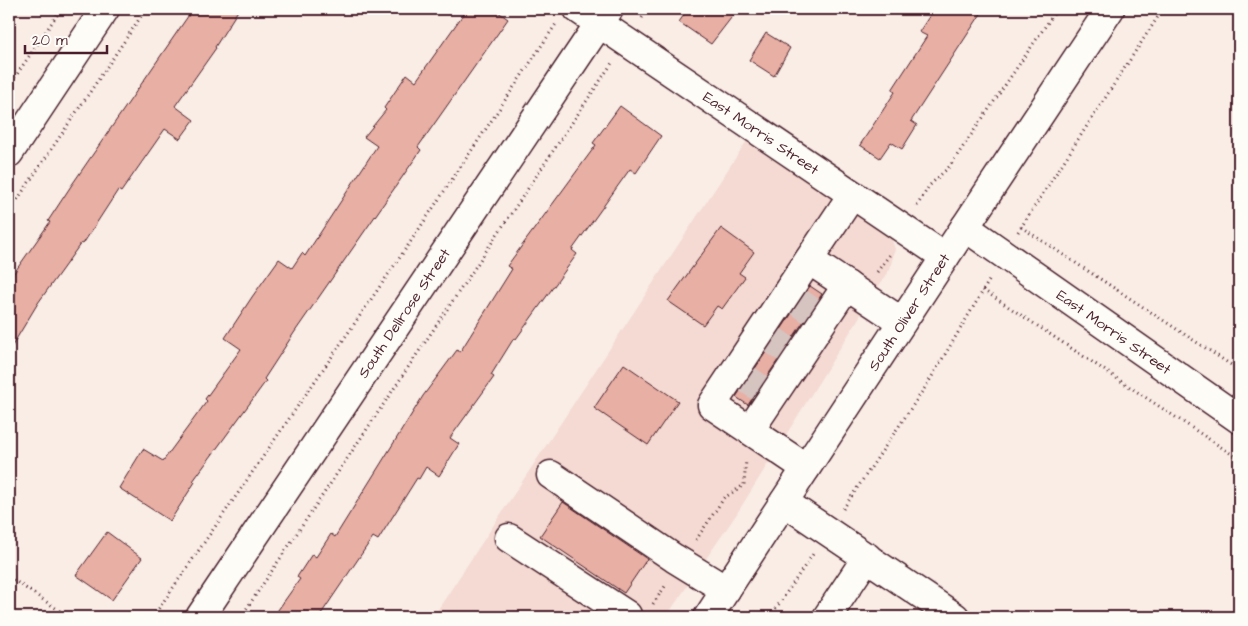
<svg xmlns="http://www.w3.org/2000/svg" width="1248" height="626" viewBox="0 0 1248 626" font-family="'Architects Daughter',sans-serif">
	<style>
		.built { fill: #f4dad2 }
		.building { fill: #e8afa4; stroke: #4a1f2b }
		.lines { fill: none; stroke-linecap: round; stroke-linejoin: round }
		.minor-tunnel { stroke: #d6c4c1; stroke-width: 28; stroke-dasharray: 28 14; stroke-linecap: butt }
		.minor-casing { stroke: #4a1f2b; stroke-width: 31 }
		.major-casing { stroke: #4a1f2b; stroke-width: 31 }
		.path { stroke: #4a1f2b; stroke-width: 3; stroke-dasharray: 1 4; stroke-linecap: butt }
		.minor { stroke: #fdfcf7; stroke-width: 28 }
		.major { stroke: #fdfcf7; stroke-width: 28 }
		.labels { text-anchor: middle; stroke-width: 4; stroke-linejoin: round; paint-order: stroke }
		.street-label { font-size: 15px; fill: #4a1f2b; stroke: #fdfcf7 }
	</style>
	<rect width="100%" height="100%" fill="#f9ede6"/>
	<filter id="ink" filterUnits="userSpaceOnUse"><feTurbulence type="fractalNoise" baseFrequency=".02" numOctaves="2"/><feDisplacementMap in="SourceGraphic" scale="10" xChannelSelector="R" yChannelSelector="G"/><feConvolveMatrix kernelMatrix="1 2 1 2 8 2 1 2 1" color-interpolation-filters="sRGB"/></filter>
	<g filter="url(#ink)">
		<polygon class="built" points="746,142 890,235 895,249 890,268 736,515 666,617 433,617"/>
		<g class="building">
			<polygon points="193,9 239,9 215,47 216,48 175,106 194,120 180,139 165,129 121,192 118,190 83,244 81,243 38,303 9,351 9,280 50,222 48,221 71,186"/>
			<polygon points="467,9 494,9 508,19 418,147 421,150 294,333 264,379 266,381 193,481 195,482 170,521 119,488 143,449 163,461 207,401 205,399 241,349 225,338 252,297 279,259 292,268 302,253 305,256 377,146 364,137 386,110 384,108 407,74 416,81"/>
			<polygon points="688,9 738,9 711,44 679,22"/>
			<polygon points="934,9 984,9 911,121 917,125 902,149 891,142 880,158 860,145 895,92 892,90 927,36 919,32"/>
			<polygon points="766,33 790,48 774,76 749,60"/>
			<polygon points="620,106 661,136 636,173 630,169 572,250 577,254 516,339 514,338 491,375 494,377 450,438 459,444 439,476 426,467 419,479 417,478 378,540 373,537 319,617 273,617 300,579 297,577 312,554 316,557 331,534 335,537 423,396 457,350 460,352 512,269 507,266 596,145 593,143"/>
			<polygon points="721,228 754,252 739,273 745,277 722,309 717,306 703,325 668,301"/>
			<polygon points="810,286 822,294 748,405 736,397"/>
			<polygon points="624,364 678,401 648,445 594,408"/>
			<polygon points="563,502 647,559 624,593 540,536"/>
			<polygon points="107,532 142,558 112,600 76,575"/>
		</g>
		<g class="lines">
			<g class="minor-tunnel">
				<polyline points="793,298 816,314"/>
				<polyline points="767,336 790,352"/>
				<polyline points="741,375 764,391"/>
			</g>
			<defs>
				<g id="minor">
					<polyline points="578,9 945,257"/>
					<polyline points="9,153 105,9"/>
					<polyline points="965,227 1239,419"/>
					<polyline points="809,260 902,322"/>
					<polyline points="750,430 847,285"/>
					<polyline points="806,468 712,405 852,195"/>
					<polyline points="551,475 674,558 726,590"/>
					<polyline points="784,502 955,617"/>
					<polyline points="509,538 627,615"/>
					<polyline points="200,617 609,9"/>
					<polyline points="827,617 867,557"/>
				</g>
				<polyline id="major" points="708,617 945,257 1110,9"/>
			</defs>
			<use href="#minor" class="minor-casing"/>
			<use href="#major" class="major-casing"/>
			<g class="path">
				<polyline points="642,18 648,9"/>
				<polyline points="9,86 61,9"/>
				<polyline points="917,206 929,186 950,166 1057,9"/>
				<polyline points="9,212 146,9"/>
				<polyline points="1021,227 1239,370"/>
				<polyline points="1018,232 1163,9"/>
				<polyline points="877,272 891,253"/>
				<polyline points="983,290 1239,459"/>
				<polyline points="843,509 928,383 990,279"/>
				<polyline points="696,540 724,498 744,485 746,460"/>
				<polyline points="9,577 69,617"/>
				<polyline points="653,604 666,585"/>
				<polyline points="153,617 407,247 556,24"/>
				<polyline points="241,617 612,63"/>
				<polyline points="770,617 813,554"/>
			</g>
			<use href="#minor" class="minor"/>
			<use href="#major" class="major"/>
		</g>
	</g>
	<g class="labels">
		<g class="street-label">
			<text transform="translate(761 133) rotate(34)" y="5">East Morris Street</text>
			<text transform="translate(909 312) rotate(-57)" y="5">South Oliver Street</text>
			<text transform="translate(404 313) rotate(-56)" y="5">South Dellrose Street</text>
			<text transform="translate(1114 332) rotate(35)" y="5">East Morris Street</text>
		</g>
	</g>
	<rect width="1248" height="626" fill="none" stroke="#fdfcf7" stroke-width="30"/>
	<rect x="15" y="15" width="1218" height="596" fill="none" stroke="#4a1f2b" stroke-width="2" filter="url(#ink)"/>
	<path d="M25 45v8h82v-8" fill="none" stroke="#4a1f2b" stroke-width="2.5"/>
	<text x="32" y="45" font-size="15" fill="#4a1f2b" stroke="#fdfcf7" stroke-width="4" paint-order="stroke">20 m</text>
</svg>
